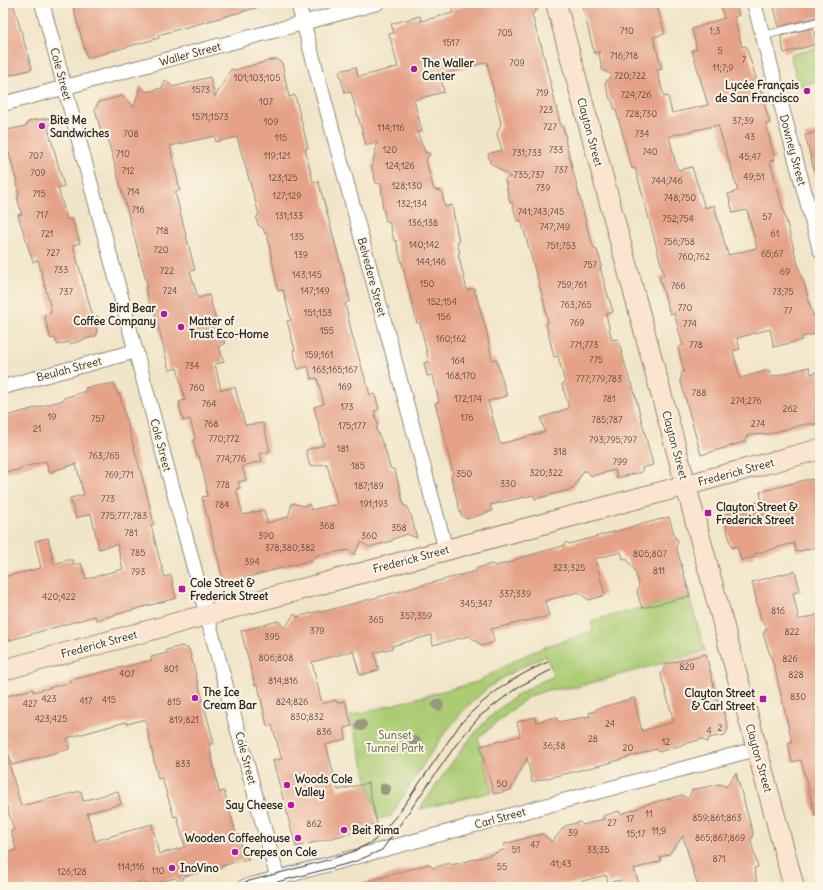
<svg xmlns="http://www.w3.org/2000/svg" width="823" height="890" viewBox="0 0 823 890" font-family="Delius,sans-serif">
	<style>
		.green { fill: #abcc75; stroke: #6b7c50 }
		.building { fill: #e5a288; fill-rule: evenodd }
		.lines { fill: none; stroke-linecap: round; stroke-linejoin: round }
		.lane-casing { stroke: #8e887a; stroke-width: 9 }
		.street-casing { stroke: #8e887a; stroke-width: 16 }
		.secondary-casing { stroke: #8e887a; stroke-width: 22 }
		.lane { stroke: #fff; stroke-width: 7 }
		.street { stroke: #fff; stroke-width: 14 }
		.secondary { stroke: #fce5d0; stroke-width: 20 }
		.tram { stroke: #2b2b2b; stroke-width: 1 }
		.tree { fill: #99997e }
		.poi-dot { fill: #b5179e; stroke: #fcf5e5; stroke-width: 1.5 }
		.labels { text-anchor: middle; stroke-width: 4; stroke-linejoin: round; paint-order: stroke }
		.number-label { font-size: 9px; fill: #5a4942 }
		.street-label { font-size: 11px; fill: #2b2b2b; stroke: #fcf5e5 }
		.poi-label { font-size: 11px; font-weight: bold; fill: #2b2b2b; stroke: #fcf5e5; text-anchor: start }
		.park-label { font-size: 11px; fill: #515b41; stroke: #fcf5e5 }
	</style>
	<rect width="100%" height="100%" fill="#fcf5e5"/>
	<filter id="ink" filterUnits="userSpaceOnUse"><feTurbulence type="fractalNoise" baseFrequency=".025" numOctaves="2"/><feDisplacementMap in="SourceGraphic" scale="8" xChannelSelector="R" yChannelSelector="G"/><feConvolveMatrix kernelMatrix="1 2 1 2 8 2 1 2 1" color-interpolation-filters="sRGB"/></filter>
	<filter id="wash" filterUnits="userSpaceOnUse"><feTurbulence type="fractalNoise" baseFrequency=".012" numOctaves="4" result="noise"/><feDisplacementMap in="SourceGraphic" scale="16" xChannelSelector="R" yChannelSelector="G"/><feGaussianBlur stdDeviation="0.9" result="paint"/><feColorMatrix in="noise" values="0 0 0 0 0 0 0 0 0 0 0 0 0 0 0 0 0 1.4 0 .05"/><feComposite in="paint" operator="in"/></filter>
	<g filter="url(#wash)">
		<rect width="100%" height="100%" fill="#f1e5c8"/>
		<g class="green">
			<polygon points="820,47 820,81 799,86 790,55"/>
			<path d="M689 596 705 651 577 687 547 690 528 697 478 738 492 792 420 809C458 754 488 701 554 676L546 656C523 666 501 677 482 693 446 723 416 776 391 816L378 819 350 716 477 682 519 658 547 646 593 631 591 621Z"/>
		</g>
		<g id="blocks">
			<g class="building">
				<polygon points="3,3 13,3 32,69 3,77"/>
				<polygon points="72,3 259,3 259,7 158,35 159,38 87,58"/>
				<path d="M475 3H532V5L540 6 532 15 540 44H541L561 127H563L566 139 565 140 588 230 594 249 597 250 602 266 600 268 613 312 606 314 612 340 618 339 630 383H632L653 465 642 468V472L617 478 615 470 592 476 584 470 573 489 535 499 534 495 490 505 492 511 467 519 461 515 451 477 453 473 435 403 439 402 433 375 427 376 424 363 429 362 420 323H417L396 240 394 241 389 221H386L382 205 383 203 381 184 376 183 372 168 377 142 366 145 351 92 345 93 339 71 356 67 358 77 398 67 389 34 394 33 391 24 420 16 421 21 453 13 452 9ZM487 62 501 124 497 134 502 150 488 154 490 163 511 177 505 179 510 203 512 202 517 221 521 220 544 302 548 322 546 323 554 357 558 356 565 383 562 384 569 408 541 418 545 432 500 444 488 401 507 396 496 359 492 360 487 333 474 288 467 290 458 254 460 253 457 242H459L452 205 445 207 441 190 437 191 436 189 434 190 426 160 430 154 425 152 417 132 422 131 414 100 444 92 440 75Z"/>
				<path d="M582 3H656L665 34 653 37 662 69 657 70 664 97 668 96 672 113 708 105 692 50 697 49 692 29 724 18 720 3H736L739 15 734 17 742 47 746 46 770 123 766 124 775 160 770 161 802 279H803L813 316 816 315 820 330 818 333 801 337 802 340 774 347 770 329 737 338 740 349 733 351 740 378 769 370 771 377 809 367 811 374 820 371V424H806L768 434 748 435 744 442 701 455 680 379 682 378 681 373 684 372 678 347 683 346 674 313 670 314 659 277 664 275 643 196 635 168 632 169 616 110H615L612 100 610 99 607 89 605 83 612 75 602 70 599 52 594 53ZM718 125 738 191 728 194 733 213 747 210 757 248 728 255 714 205 705 208 692 167 679 170 677 169 669 136Z"/>
				<polygon points="773,3 820,3 820,18 816,17 779,27"/>
				<polygon points="813,28 817,44 784,53 781,36"/>
				<path d="M276 59 282 63 289 97 295 95 308 148 305 149 313 182 318 181 329 220 350 301 345 303 352 335 370 395 375 394 379 410 374 411 378 425 376 429 385 449 390 468 395 470 404 506H407L409 513 411 515 417 538 407 534 393 539 392 541 369 547 361 542 354 555 350 550 316 555V558L304 562 226 583 222 575 202 497 207 496 206 484 199 456H197L193 441 195 438 190 419 183 421 179 402 185 400 177 368 169 370 153 305 150 306 145 287H148L108 140 107 135 101 131 95 109 99 102 122 96 134 107 140 86 147 92 162 88 165 80 173 87 210 77 215 97 231 69 234 70ZM215 136 216 142 237 137 259 214 256 218 258 225 263 228 265 234 267 233 278 291 283 290 291 320 287 321 295 350H293L298 369 308 366 311 379 317 378 324 404 314 407 324 445 306 450 310 466 327 464 337 504 311 510 309 504 304 506 292 503 288 517 267 523 264 510 243 515 236 489 240 488 238 482 246 480 242 466 262 461 260 454 270 451 263 423 245 425 235 387 221 390 215 364 224 362 219 346 225 344 220 329H218L209 295 198 298 190 271 195 270 175 192 180 190 170 146Z"/>
				<polygon points="52,118 48,128 64,186 58,188 67,220 72,219 80,243 73,245 93,317 98,316 96,336 70,344 69,342 58,345 55,338 51,339 44,315 51,313 51,309 38,260 33,262 18,215 22,214 17,197 19,197 18,191 19,190 9,153 3,154 3,131 26,126 28,122 33,120"/>
				<polygon points="820,131 820,173 815,174 805,135"/>
				<polygon points="114,383 117,394 119,393 147,495 154,524 151,525 161,565 165,577 171,575 176,598 96,620 95,616 3,642 3,577 41,568 35,541 48,538 54,564 67,560 73,560 74,565 81,563 86,579 123,569 117,544 99,549 91,514 76,518 70,498 84,495 76,464 49,472 46,461 20,468 20,470 3,472 3,417 64,400 64,398 86,391 85,388"/>
				<polygon points="820,479 820,546 796,552 794,543 754,554 755,557 741,560 737,546 732,548 722,512 762,501 760,492 805,480"/>
				<polygon points="669,517 675,538 679,541 676,546 690,596 642,608 637,592 639,586 635,571 626,558 623,559 621,552 595,559 605,595 589,600 578,592 545,601 549,616 491,629 494,642 482,646 469,636 433,645 431,635 392,646 393,648 374,653 379,670 360,675 353,651 312,662 322,704 336,700 337,703 345,701 352,726 344,728 346,739 326,745 338,790 368,783 377,824 354,829 355,832 296,847 273,761 282,759 272,725 267,726 258,685 255,685 241,631 278,621 285,628 294,614 297,617 319,611 322,612 476,571 477,568 492,564 495,566 515,561 516,559 563,546 566,542 569,544"/>
				<polygon points="795,571 800,591 793,593 799,620 820,614 820,815 815,815 801,760 792,762 788,743 792,742 775,669 763,634 767,628 761,620 752,582"/>
				<polygon points="182,646 189,649 214,743 209,744 219,792 224,791 236,834 245,838 240,845 249,860 236,862 222,866 221,868 184,876 180,882 175,878 149,885 143,881 120,887 5,887 3,878 3,854 16,850 11,831 14,830 6,804 3,805 3,757 7,756 21,806 81,791 83,801 118,791 121,804 87,813 95,841 152,824 159,854 185,847 177,816 174,817 162,778 158,779 145,719 127,724 126,722 67,738 69,749 12,765 7,748 3,748 3,697 33,689 33,692 72,682 71,680 152,660 151,657 167,653 166,650"/>
				<polygon points="706,654 720,711 724,713 728,729 725,735 709,738 707,742 702,739 659,752 656,749 609,763 532,782 527,758 511,790 494,794 480,746 520,736 517,722 535,717 536,722 556,717 558,722 590,716 589,713 596,711 596,709 634,698 642,731 674,722 661,675 666,664"/>
				<polygon points="736,773 753,833 751,842 758,867 754,868 758,887 698,887 683,836 669,854 660,857 661,861 634,869 640,887 621,887 619,880 608,883 606,875 567,885 566,883 549,887 362,887 362,883 429,864 433,868 449,863 452,865 490,855 506,849 504,844 542,834 552,842 565,826 580,822 583,825 604,819 603,816 619,811 620,814 639,808 641,806 682,795 688,799 692,790 720,784 726,787"/>
			</g>
		</g>
	</g>
	<g filter="url(#ink)">
		<use href="#blocks" fill-opacity="0" stroke="#8e887a" stroke-width="1"/>
		<g class="lines">
			<defs>
				<polyline id="lane" points="762,36 817,22"/>
				<g id="street">
					<polyline points="42,3 280,887"/>
					<polyline points="298,3 446,550"/>
					<polyline points="754,3 820,250"/>
					<polyline points="3,104 377,3"/>
					<polyline points="3,387 136,351"/>
					<polyline points="244,887 756,749"/>
				</g>
				<g id="secondary">
					<polyline points="556,3 794,887"/>
					<polyline points="3,670 820,449"/>
				</g>
			</defs>
			<use href="#lane" class="lane-casing"/>
			<use href="#street" class="street-casing"/>
			<use href="#secondary" class="secondary-casing"/>
			<use href="#lane" class="lane"/>
			<use href="#street" class="street"/>
			<use href="#secondary" class="secondary"/>
			<g class="tram">
				<path d="M227 887 331 859 352 852 374 841 398 814 461 723C486 696 514 676 548 662"/>
				<polyline points="258,887 354,862 382,850 458,742 480,716 518,687 551,670"/>
			</g>
		</g>
		<g class="tree">
			<circle cx="438" cy="705" r="6"/>
			<circle cx="361" cy="725" r="6"/>
			<circle cx="415" cy="742" r="6"/>
			<circle cx="385" cy="789" r="6"/>
		</g>
	</g>
	<g class="poi-dot">
		<circle cx="414" cy="69" r="4"/>
		<circle cx="807" cy="91" r="4"/>
		<circle cx="42" cy="126" r="4"/>
		<circle cx="164" cy="314" r="4"/>
		<circle cx="181" cy="327" r="4"/>
		<rect x="704" y="509" width="8" height="8" rx="2"/>
		<rect x="178" y="585" width="8" height="8" rx="2"/>
		<circle cx="195" cy="698" r="4"/>
		<rect x="759" y="695" width="8" height="8" rx="2"/>
		<circle cx="287" cy="785" r="4"/>
		<circle cx="291" cy="805" r="4"/>
		<circle cx="344" cy="830" r="4"/>
		<circle cx="298" cy="838" r="4"/>
		<circle cx="235" cy="852" r="4"/>
		<circle cx="172" cy="868" r="4"/>
	</g>
	<g class="labels">
		<g class="number-label">
			<text x="627" y="34">710</text>
			<text x="715" y="34">1;3</text>
			<text x="505" y="36">705</text>
			<text x="451" y="46">1517</text>
			<text x="720" y="54">5</text>
			<text x="624" y="59">716;718</text>
			<text x="744" y="63">7</text>
			<text x="517" y="66">709</text>
			<text x="723" y="71">11;7;9</text>
			<text x="630" y="79">720;722</text>
			<text x="257" y="81">101;103;105</text>
			<text x="201" y="93">1573</text>
			<text x="542" y="96">719</text>
			<text x="636" y="98">724;726</text>
			<text x="266" y="105">107</text>
			<text x="546" y="113">723</text>
			<text x="641" y="117">728;730</text>
			<text x="210" y="120">1571;1573</text>
			<text x="743" y="124">37;39</text>
			<text x="271" y="125">109</text>
			<text x="550" y="130">727</text>
			<text x="391" y="131">114;116</text>
			<text x="131" y="137">708</text>
			<text x="642" y="137">734</text>
			<text x="750" y="140">43</text>
			<text x="281" y="141">115</text>
			<text x="390" y="153">120</text>
			<text x="556" y="153">733</text>
			<text x="650" y="155">740</text>
			<text x="527" y="156">731;733</text>
			<text x="123" y="157">710</text>
			<text x="36" y="159">707</text>
			<text x="277" y="159">119;121</text>
			<text x="750" y="160">45;47</text>
			<text x="400" y="169">124;126</text>
			<text x="561" y="173">737</text>
			<text x="128" y="174">712</text>
			<text x="38" y="176">709</text>
			<text x="529" y="178">735;737</text>
			<text x="754" y="180">49;51</text>
			<text x="283" y="181">123;125</text>
			<text x="667" y="184">744;746</text>
			<text x="407" y="189">128;130</text>
			<text x="543" y="191">739</text>
			<text x="133" y="195">714</text>
			<text x="39" y="197">715</text>
			<text x="287" y="199">127;129</text>
			<text x="680" y="201">748;750</text>
			<text x="412" y="207">132;134</text>
			<text x="138" y="213">716</text>
			<text x="541" y="215">741;743;745</text>
			<text x="42" y="218">717</text>
			<text x="289" y="219">131;133</text>
			<text x="767" y="220">57</text>
			<text x="678" y="222">752;754</text>
			<text x="423" y="226">136;138</text>
			<text x="555" y="230">747;749</text>
			<text x="162" y="234">718</text>
			<text x="47" y="237">721</text>
			<text x="775" y="237">61</text>
			<text x="297" y="240">135</text>
			<text x="679" y="245">756;758</text>
			<text x="424" y="248">140;142</text>
			<text x="561" y="249">751;753</text>
			<text x="161" y="253">720</text>
			<text x="53" y="256">727</text>
			<text x="772" y="257">65;67</text>
			<text x="301" y="258">139</text>
			<text x="694" y="260">760;762</text>
			<text x="431" y="265">144;146</text>
			<text x="590" y="268">757</text>
			<text x="61" y="273">733</text>
			<text x="167" y="274">722</text>
			<text x="785" y="275">69</text>
			<text x="307" y="278">143;145</text>
			<text x="427" y="287">150</text>
			<text x="572" y="288">759;761</text>
			<text x="678" y="289">766</text>
			<text x="170" y="294">724</text>
			<text x="315" y="294">147;149</text>
			<text x="66" y="295">737</text>
			<text x="783" y="295">73;75</text>
			<text x="442" y="305">152;154</text>
			<text x="576" y="308">763;765</text>
			<text x="685" y="311">770</text>
			<text x="788" y="314">77</text>
			<text x="318" y="316">151;153</text>
			<text x="444" y="320">156</text>
			<text x="577" y="326">769</text>
			<text x="690" y="327">774</text>
			<text x="327" y="334">155</text>
			<text x="451" y="342">160;162</text>
			<text x="584" y="348">771;773</text>
			<text x="696" y="348">778</text>
			<text x="319" y="358">159;161</text>
			<text x="596" y="363">775</text>
			<text x="458" y="364">164</text>
			<text x="192" y="369">734</text>
			<text x="335" y="373">163;165;167</text>
			<text x="461" y="379">168;170</text>
			<text x="599" y="382">777;779;783</text>
			<text x="345" y="390">169</text>
			<text x="197" y="391">760</text>
			<text x="699" y="396">788</text>
			<text x="468" y="402">172;174</text>
			<text x="609" y="402">781</text>
			<text x="746" y="404">274;276</text>
			<text x="209" y="407">764</text>
			<text x="347" y="410">173</text>
			<text x="790" y="412">262</text>
			<text x="52" y="420">19</text>
			<text x="467" y="421">176</text>
			<text x="98" y="422">757</text>
			<text x="607" y="423">785;787</text>
			<text x="211" y="427">768</text>
			<text x="758" y="427">274</text>
			<text x="352" y="429">175;177</text>
			<text x="37" y="432">21</text>
			<text x="224" y="442">770;772</text>
			<text x="613" y="443">793;795;797</text>
			<text x="343" y="452">181</text>
			<text x="560" y="455">318</text>
			<text x="104" y="459">763;765</text>
			<text x="231" y="462">774;776</text>
			<text x="620" y="465">799</text>
			<text x="358" y="469">185</text>
			<text x="546" y="476">320;322</text>
			<text x="464" y="477">350</text>
			<text x="119" y="478">769;771</text>
			<text x="508" y="487">330</text>
			<text x="223" y="488">778</text>
			<text x="369" y="489">187;189</text>
			<text x="108" y="502">773</text>
			<text x="374" y="507">191;193</text>
			<text x="222" y="508">784</text>
			<text x="124" y="519">775;777;783</text>
			<text x="327" y="529">368</text>
			<text x="399" y="531">358</text>
			<text x="131" y="536">781</text>
			<text x="266" y="539">390</text>
			<text x="369" y="539">360</text>
			<text x="290" y="551">378;380;382</text>
			<text x="138" y="556">785</text>
			<text x="650" y="557">805;807</text>
			<text x="252" y="565">394</text>
			<text x="569" y="571">323;325</text>
			<text x="659" y="574">811</text>
			<text x="138" y="575">793</text>
			<text x="515" y="597">337;339</text>
			<text x="59" y="600">420;422</text>
			<text x="476" y="607">345;347</text>
			<text x="778" y="614">816</text>
			<text x="416" y="619">357;359</text>
			<text x="376" y="623">365</text>
			<text x="317" y="634">379</text>
			<text x="792" y="635">822</text>
			<text x="272" y="640">395</text>
			<text x="276" y="661">806;808</text>
			<text x="790" y="662">826</text>
			<text x="687" y="670">829</text>
			<text x="171" y="672">801</text>
			<text x="127" y="677">407</text>
			<text x="796" y="678">828</text>
			<text x="283" y="684">814;816</text>
			<text x="798" y="700">830</text>
			<text x="49" y="702">423</text>
			<text x="109" y="703">415</text>
			<text x="86" y="704">417</text>
			<text x="174" y="705">815</text>
			<text x="292" y="705">824;826</text>
			<text x="30" y="707">427</text>
			<text x="307" y="720">830;832</text>
			<text x="51" y="722">423;425</text>
			<text x="184" y="723">819;821</text>
			<text x="610" y="727">24</text>
			<text x="720" y="731">2</text>
			<text x="709" y="734">4</text>
			<text x="324" y="735">836</text>
			<text x="593" y="742">28</text>
			<text x="666" y="745">12</text>
			<text x="554" y="749">36;38</text>
			<text x="628" y="751">20</text>
			<text x="183" y="767">833</text>
			<text x="502" y="787">50</text>
			<text x="649" y="817">11</text>
			<text x="717" y="821">859;861;863</text>
			<text x="630" y="822">17</text>
			<text x="612" y="826">27</text>
			<text x="314" y="827">862</text>
			<text x="659" y="834">11;9</text>
			<text x="573" y="836">39</text>
			<text x="636" y="837">15;17</text>
			<text x="720" y="841">865;867;869</text>
			<text x="535" y="848">47</text>
			<text x="516" y="853">51</text>
			<text x="598" y="853">33;35</text>
			<text x="719" y="862">871</text>
			<text x="561" y="867">41;43</text>
			<text x="131" y="870">114;116</text>
			<text x="502" y="870">55</text>
			<text x="158" y="874">110</text>
			<text x="72" y="875">126;128</text>
		</g>
		<g class="street-label">
			<text transform="translate(190 54) rotate(-15)" y="4">Waller Street</text>
			<text transform="translate(61 74) rotate(75)" y="4">Cole Street</text>
			<text transform="translate(590 132) rotate(75)" y="4">Clayton Street</text>
			<text transform="translate(793 150) rotate(75)" y="4">Downey Street</text>
			<text transform="translate(372 277) rotate(75)" y="4">Belvedere Street</text>
			<text transform="translate(69 369) rotate(-15)" y="4">Beulah Street</text>
			<text transform="translate(161 445) rotate(75)" y="4">Cole Street</text>
			<text transform="translate(675 445) rotate(75)" y="4">Clayton Street</text>
			<text transform="translate(736 472) rotate(-15)" y="4">Frederick Street</text>
			<text transform="translate(411 559) rotate(-15)" y="4">Frederick Street</text>
			<text transform="translate(99 644) rotate(-15)" y="4">Frederick Street</text>
			<text transform="translate(246 758) rotate(75)" y="4">Cole Street</text>
			<text transform="translate(759 758) rotate(74)" y="4">Clayton Street</text>
			<text transform="translate(500 818) rotate(-15)" y="4">Carl Street</text>
		</g>
		<g class="poi-label">
			<text x="422" y="67">The Waller<tspan x="422" dy="13">Center</tspan></text>
			<text x="799" y="89" text-anchor="end">Lycée Français<tspan x="799" dy="13">de San Francisco</tspan></text>
			<text x="50" y="124">Bite Me<tspan x="50" dy="13">Sandwiches</tspan></text>
			<text x="156" y="312" text-anchor="end">Bird Bear<tspan x="156" dy="13">Coffee Company</tspan></text>
			<text x="189" y="325">Matter of<tspan x="189" dy="13">Trust Eco-Home</tspan></text>
			<text x="716" y="511">Clayton Street &amp;<tspan x="716" dy="13">Frederick Street</tspan></text>
			<text x="190" y="587">Cole Street &amp;<tspan x="190" dy="13">Frederick Street</tspan></text>
			<text x="203" y="696">The Ice<tspan x="203" dy="13">Cream Bar</tspan></text>
			<text x="755" y="697" text-anchor="end">Clayton Street<tspan x="755" dy="13">&amp; Carl Street</tspan></text>
			<text x="295" y="783">Woods Cole<tspan x="295" dy="13">Valley</tspan></text>
			<text x="283" y="809" text-anchor="end">Say Cheese</text>
			<text x="352" y="834">Beit Rima</text>
			<text x="290" y="842" text-anchor="end">Wooden Coffeehouse</text>
			<text x="243" y="856">Crepes on Cole</text>
			<text x="180" y="872">InoVino</text>
		</g>
		<g class="park-label">
			<text x="395" y="739">Sunset<tspan x="395" dy="13">Tunnel Park</tspan></text>
		</g>
	</g>
	<rect width="823" height="890" fill="none" stroke="#fcf5e5" stroke-width="16"/>
</svg>
